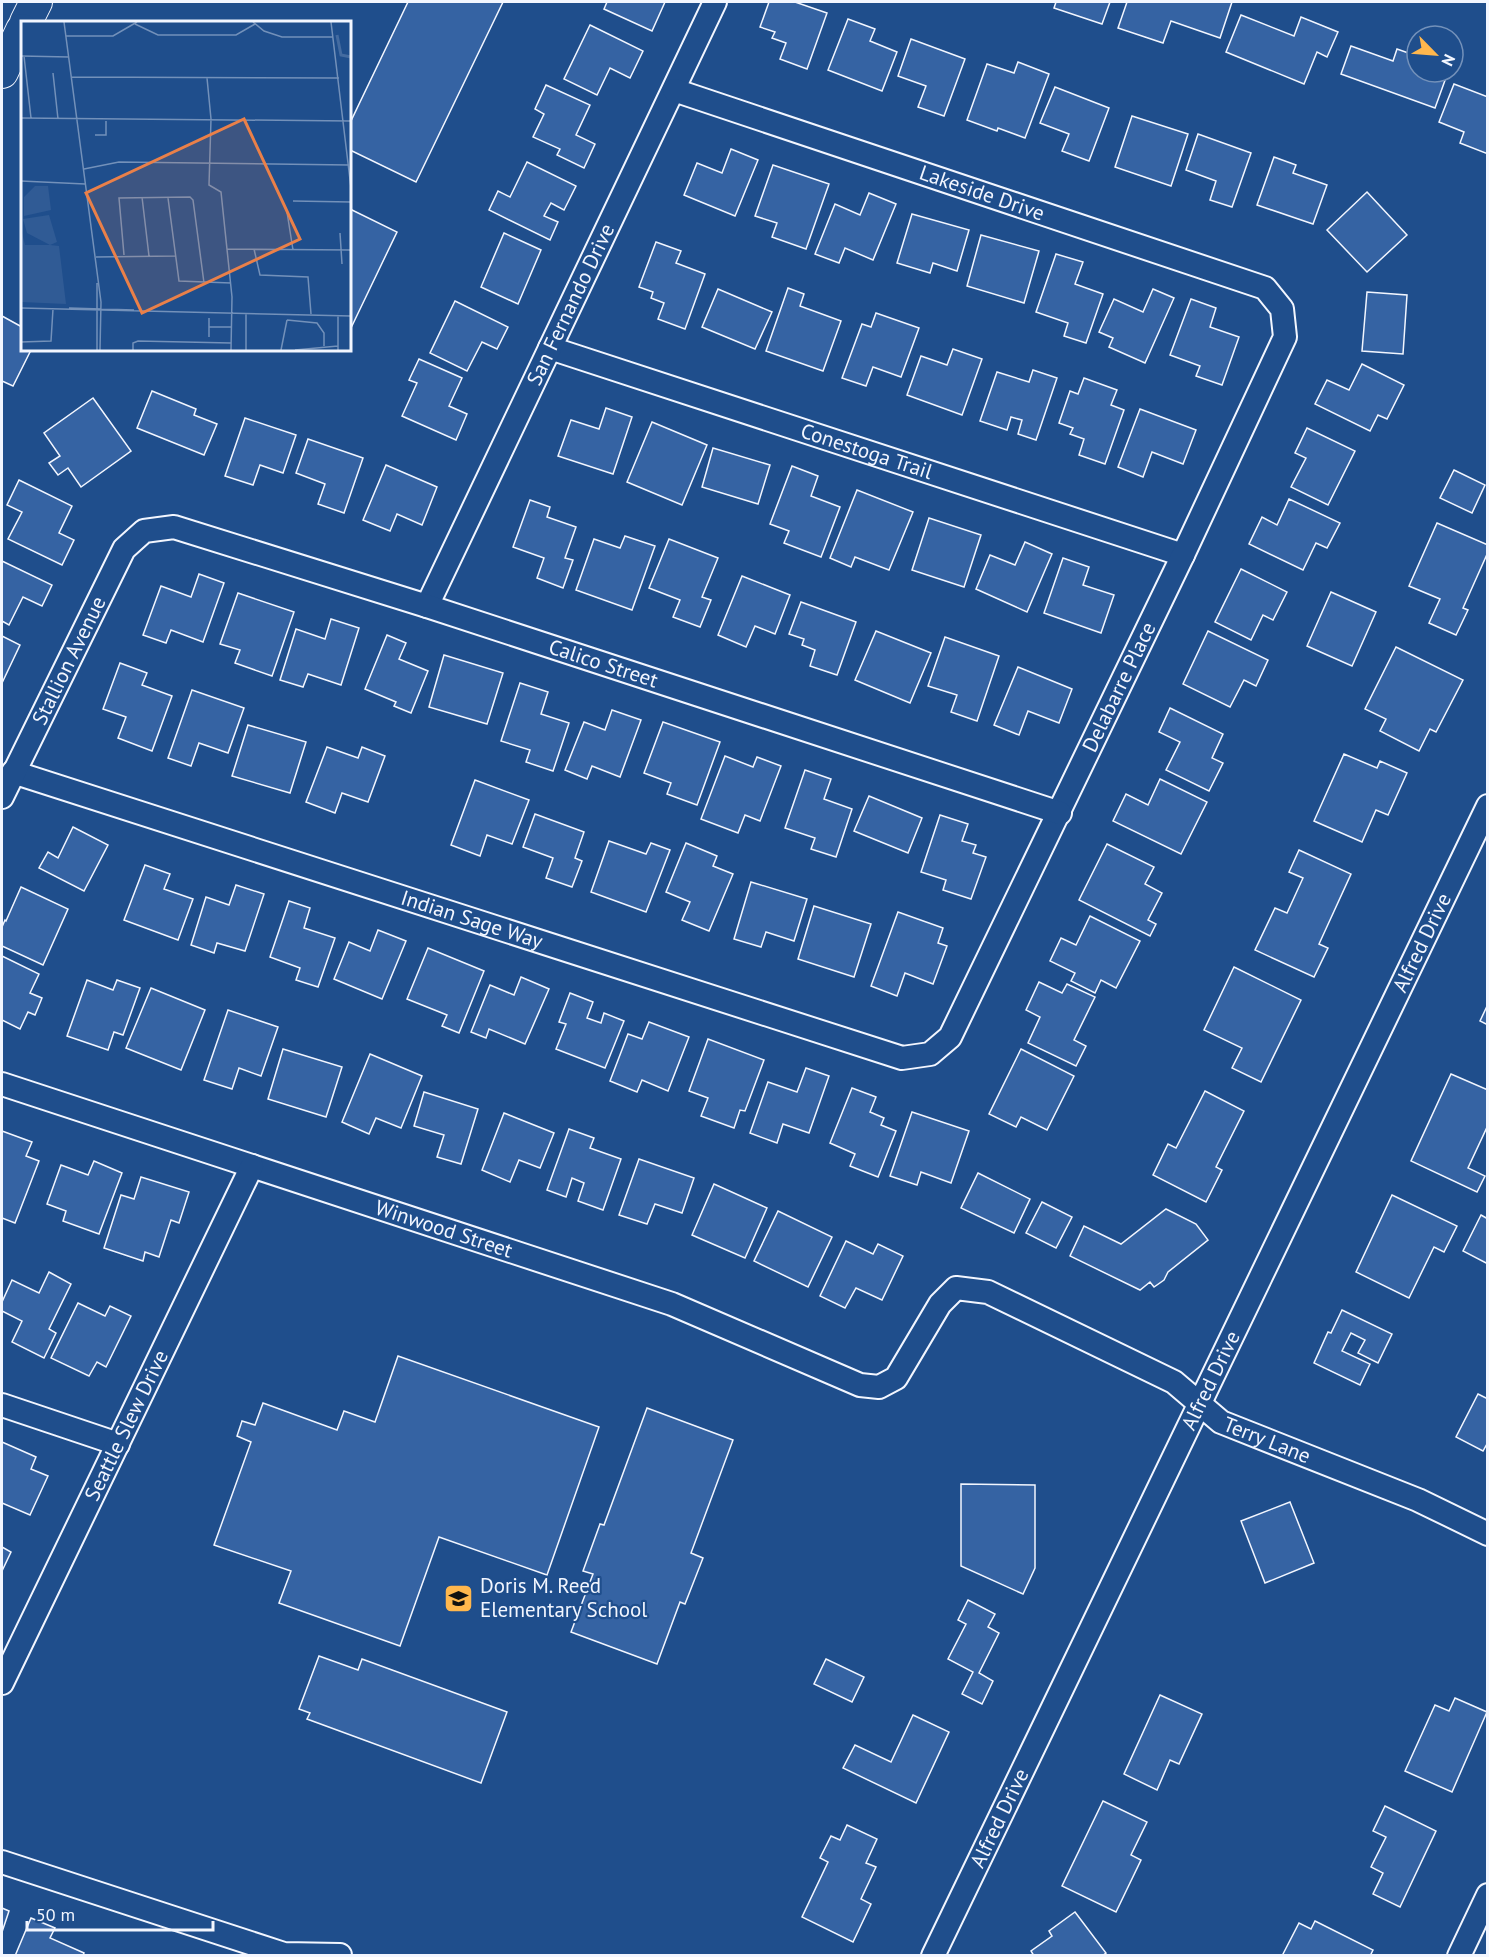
<svg xmlns="http://www.w3.org/2000/svg" width="1489" height="1957" viewBox="0 0 1489 1957" font-family="'PT Sans',sans-serif">
	<style>
		.building { fill: #3563a3; stroke: #f2f6ff; stroke-width: 1.5 }
		.lines { fill: none; stroke-linecap: round; stroke-linejoin: round }
		.street-casing { stroke: #f2f6ff; stroke-width: 26 }
		.secondary-casing { stroke: #f2f6ff; stroke-width: 34 }
		.street { stroke: #1f4e8c; stroke-width: 22 }
		.secondary { stroke: #1f4e8c; stroke-width: 32 }
		.labels { text-anchor: middle; stroke-width: 4.5; stroke-linejoin: round; paint-order: stroke }
		.street-label { font-size: 21px; fill: #f2f6ff; stroke: #1f4e8c }
		.poi-label { font-size: 21px; fill: #f2f6ff; stroke: #1f4e8c; text-anchor: start }
		.inset-river { fill: none; stroke: #446ba0; stroke-width: 3 }
		.inset-road { fill: none; stroke: #7391ba; stroke-width: 1.5 }
		.view { fill: #ea8049; fill-opacity: 0.15; stroke: #ea8049; stroke-width: 3 }
		.inset-edge { fill: none; stroke: #f2f6ff; stroke-width: 3 }
	</style>
	<rect width="100%" height="100%" fill="#1f4e8c"/>
	<g class="building">
		<polygon points="408,2 503,2 416,182 350,150 350,123"/>
		<polygon points="607,2 665,2 652,31 604,9"/>
		<polygon points="769,2 795,2 827,13 807,69 780,59 786,43 772,38 775,32 760,27"/>
		<polygon points="1056,2 1110,2 1102,24 1054,8"/>
		<polygon points="1127,2 1232,2 1220,38 1171,21 1163,43 1118,28"/>
		<polygon points="1241,15 1294,36 1301,17 1338,32 1327,57 1317,52 1304,84 1226,52"/>
		<polygon points="848,19 875,29 870,41 897,52 882,91 828,70"/>
		<polygon points="590,25 643,51 630,78 610,68 597,95 564,79"/>
		<polygon points="911,39 965,59 944,116 918,107 926,86 898,76"/>
		<polygon points="1351,46 1393,61 1397,49 1417,56 1417,72 1448,72 1435,108 1341,74"/>
		<polygon points="1018,62 1049,74 1025,138 998,128 997,131 967,120 987,64 1014,73"/>
		<polygon points="1454,84 1488,97 1488,154 1460,143 1464,132 1439,122"/>
		<polygon points="546,85 590,105 576,135 595,144 584,168 557,155 560,149 533,137 544,114 535,109"/>
		<polygon points="1055,87 1109,108 1089,161 1062,151 1069,134 1040,123"/>
		<polygon points="1132,116 1188,134 1171,186 1115,167"/>
		<polygon points="1198,134 1251,153 1232,207 1210,200 1216,181 1186,170"/>
		<polygon points="731,149 758,160 735,216 684,195 697,163 722,173"/>
		<polygon points="1274,157 1296,165 1293,173 1327,185 1313,224 1257,205"/>
		<polygon points="527,162 576,186 564,210 551,203 544,216 558,222 550,240 489,210 498,191 510,197"/>
		<polygon points="773,165 829,184 806,249 772,237 777,223 755,216"/>
		<polygon points="1367,192 1407,235 1367,272 1327,230"/>
		<polygon points="869,193 896,204 873,260 845,248 839,263 815,254 835,204 860,215"/>
		<polygon points="350,209 397,232 350,330"/>
		<polygon points="912,214 969,230 957,271 933,263 930,273 897,263"/>
		<polygon points="504,233 541,250 518,304 481,287"/>
		<polygon points="981,235 1039,251 1024,303 967,286"/>
		<polygon points="656,242 681,251 676,263 705,274 685,329 658,319 664,303 651,298 653,292 639,287"/>
		<polygon points="1056,254 1083,262 1075,284 1103,294 1086,343 1064,336 1068,323 1036,312"/>
		<polygon points="788,288 804,294 800,306 841,321 823,371 766,351"/>
		<polygon points="718,289 772,312 755,349 702,327"/>
		<polygon points="1153,289 1174,298 1145,363 1109,347 1113,338 1099,332 1114,299 1143,312"/>
		<polygon points="1367,292 1407,295 1403,354 1362,351"/>
		<polygon points="1191,299 1216,308 1210,327 1239,337 1222,385 1196,376 1200,366 1170,355"/>
		<polygon points="455,301 508,327 497,349 482,342 467,371 430,353"/>
		<polygon points="876,313 919,328 901,377 873,367 866,386 842,378 862,324 871,327"/>
		<polygon points="2,316 22,327 22,350 31,350 13,386 2,381"/>
		<polygon points="953,349 982,359 962,415 907,395 921,356 947,365"/>
		<polygon points="419,359 462,378 449,406 467,414 456,440 402,416 417,383 409,380"/>
		<polygon points="1362,364 1404,385 1387,419 1378,415 1370,431 1315,404 1327,380 1349,390"/>
		<polygon points="1033,370 1057,378 1036,440 1018,434 1022,420 1011,417 1007,430 980,421 997,372 1029,382"/>
		<polygon points="1084,378 1117,390 1111,405 1124,410 1105,464 1079,455 1084,439 1070,434 1073,428 1059,423 1070,391 1078,394"/>
		<polygon points="152,391 196,409 194,415 217,424 204,455 137,428"/>
		<polygon points="93,398 131,451 81,487 68,468 58,475 49,463 60,456 44,433"/>
		<polygon points="606,408 632,417 613,474 558,456 571,420 599,429"/>
		<polygon points="1140,409 1196,430 1183,464 1152,452 1143,477 1118,467"/>
		<polygon points="245,418 296,435 283,473 260,465 253,485 225,476"/>
		<polygon points="652,422 707,445 682,505 627,482"/>
		<polygon points="1307,428 1355,451 1328,505 1291,487 1306,458 1295,453"/>
		<polygon points="308,439 363,458 344,513 318,504 325,484 296,473"/>
		<polygon points="713,448 770,465 758,504 702,487"/>
		<polygon points="386,465 437,487 422,525 397,514 390,531 363,520"/>
		<polygon points="792,466 818,476 811,496 840,507 821,557 784,543 789,531 770,524"/>
		<polygon points="1454,470 1485,485 1472,513 1440,498"/>
		<polygon points="19,480 72,506 59,533 74,540 62,565 8,539 22,512 7,505"/>
		<polygon points="857,490 913,512 889,570 855,557 851,567 830,558"/>
		<polygon points="1289,499 1340,523 1327,548 1316,543 1303,570 1249,544 1262,517 1277,525"/>
		<polygon points="530,500 550,507 547,517 576,527 565,558 573,560 563,588 537,578 544,558 513,547"/>
		<polygon points="929,518 981,535 964,587 912,570"/>
		<polygon points="1437,523 1488,545 1488,552 1463,608 1468,610 1456,635 1429,623 1440,599 1409,586"/>
		<polygon points="625,536 655,546 632,610 576,590 594,539 620,548"/>
		<polygon points="669,539 718,558 702,597 711,600 700,627 673,617 680,600 649,588"/>
		<polygon points="1025,542 1052,554 1027,612 976,589 990,555 1015,565"/>
		<polygon points="1063,558 1089,567 1083,585 1114,595 1101,633 1044,613"/>
		<polygon points="2,561 52,585 42,606 23,597 9,625 2,621"/>
		<polygon points="1241,569 1287,592 1273,620 1263,615 1251,640 1215,622"/>
		<polygon points="199,574 224,583 203,642 171,630 166,643 143,635 161,586 191,597"/>
		<polygon points="742,576 790,595 775,634 755,626 746,647 718,635"/>
		<polygon points="1331,592 1376,612 1352,666 1307,646"/>
		<polygon points="238,593 294,612 272,676 235,663 240,650 220,644"/>
		<polygon points="801,602 856,622 837,675 810,666 815,650 802,645 804,639 789,634"/>
		<polygon points="331,619 359,628 341,685 308,674 303,687 280,680 296,629 325,639"/>
		<polygon points="876,631 931,653 910,703 855,680"/>
		<polygon points="1208,631 1268,660 1256,686 1244,680 1230,707 1183,684"/>
		<polygon points="387,635 406,643 399,659 428,671 411,713 394,706 396,702 365,689"/>
		<polygon points="2,636 20,645 2,683"/>
		<polygon points="945,637 999,656 977,721 951,712 957,695 928,686"/>
		<polygon points="1396,647 1463,680 1436,732 1430,729 1419,751 1380,731 1386,719 1365,709"/>
		<polygon points="444,655 503,673 487,724 429,707"/>
		<polygon points="120,663 147,673 142,685 172,696 152,751 118,738 126,717 103,709"/>
		<polygon points="1018,667 1072,689 1059,723 1028,711 1019,735 994,725"/>
		<polygon points="520,683 548,692 541,714 569,723 553,771 526,762 530,750 501,741"/>
		<polygon points="192,690 244,708 228,753 199,743 191,766 168,758"/>
		<polygon points="1170,708 1223,734 1212,758 1223,763 1209,791 1166,770 1180,742 1159,732"/>
		<polygon points="612,710 641,720 620,777 592,766 587,779 565,770 584,722 605,730"/>
		<polygon points="663,722 720,742 697,805 667,794 671,783 644,773"/>
		<polygon points="248,725 306,742 290,793 232,776"/>
		<polygon points="327,747 358,758 362,747 385,756 368,802 342,793 335,813 306,802"/>
		<polygon points="1344,754 1377,768 1380,761 1407,773 1388,815 1376,810 1362,842 1314,821"/>
		<polygon points="725,756 753,767 757,757 781,766 760,821 745,815 738,833 701,819"/>
		<polygon points="805,770 831,779 824,799 852,809 836,857 811,849 815,838 785,828"/>
		<polygon points="1160,779 1207,802 1181,854 1113,821 1126,794 1148,805"/>
		<polygon points="475,780 529,800 512,844 487,835 480,856 451,845"/>
		<polygon points="869,796 922,818 908,853 854,831"/>
		<polygon points="535,814 584,832 575,858 582,861 572,887 546,878 553,858 523,847"/>
		<polygon points="940,815 968,824 962,841 976,845 973,853 986,857 971,899 943,890 946,880 921,872"/>
		<polygon points="73,827 108,845 84,891 39,868 48,852 58,858"/>
		<polygon points="609,841 646,854 651,843 670,850 646,912 591,892"/>
		<polygon points="686,843 717,856 713,866 733,874 709,931 682,920 690,902 666,892"/>
		<polygon points="1107,844 1154,867 1145,884 1162,893 1148,920 1156,924 1150,936 1079,900"/>
		<polygon points="1299,850 1351,874 1319,944 1328,948 1314,977 1255,950 1275,908 1287,913 1303,878 1289,872"/>
		<polygon points="145,865 170,874 164,889 193,899 178,940 124,920"/>
		<polygon points="751,882 807,899 794,941 766,932 761,947 734,939"/>
		<polygon points="236,885 264,894 245,951 217,943 214,953 191,945 206,897 229,905"/>
		<polygon points="21,887 68,909 43,965 2,946 2,927 5,920 6,921"/>
		<polygon points="289,901 310,908 304,928 335,938 318,987 296,980 300,968 270,957"/>
		<polygon points="814,906 871,924 854,977 798,959"/>
		<polygon points="898,912 943,928 938,943 947,946 933,984 905,973 897,996 871,986"/>
		<polygon points="1090,916 1140,941 1116,988 1101,980 1095,993 1071,981 1075,973 1050,961 1061,938 1076,945"/>
		<polygon points="378,930 406,941 382,999 334,979 349,942 370,951"/>
		<polygon points="428,948 484,971 459,1033 442,1026 447,1015 407,999"/>
		<polygon points="2,956 39,974 30,993 42,998 35,1015 28,1012 20,1029 2,1020"/>
		<polygon points="1234,967 1301,1000 1261,1082 1232,1068 1242,1048 1204,1030"/>
		<polygon points="521,977 549,989 525,1044 489,1029 486,1038 471,1032 490,985 514,995"/>
		<polygon points="87,980 113,990 117,980 140,988 123,1035 114,1032 108,1050 67,1036"/>
		<polygon points="1039,982 1062,993 1067,984 1095,997 1074,1040 1086,1046 1076,1066 1028,1043 1040,1017 1026,1010"/>
		<polygon points="151,988 205,1010 181,1070 126,1048"/>
		<polygon points="570,993 593,1002 587,1018 601,1023 604,1013 624,1021 605,1068 556,1049 566,1024 559,1022"/>
		<polygon points="1488,1004 1488,1025 1480,1021"/>
		<polygon points="228,1010 278,1027 261,1076 239,1068 232,1089 204,1080"/>
		<polygon points="649,1022 689,1037 668,1091 642,1080 637,1092 610,1081 628,1034 642,1039"/>
		<polygon points="708,1039 764,1060 745,1111 740,1110 734,1128 701,1116 708,1098 689,1091"/>
		<polygon points="283,1049 342,1067 326,1117 268,1099"/>
		<polygon points="1021,1049 1074,1076 1047,1130 1021,1117 1016,1127 989,1114"/>
		<polygon points="370,1054 422,1076 401,1128 376,1118 369,1134 342,1122"/>
		<polygon points="806,1068 829,1076 809,1133 783,1124 777,1143 750,1133 768,1082 797,1092"/>
		<polygon points="1451,1074 1488,1090 1488,1125 1468,1168 1485,1176 1477,1192 1411,1161"/>
		<polygon points="852,1088 876,1097 870,1112 884,1118 881,1125 896,1131 878,1177 850,1166 855,1154 830,1143"/>
		<polygon points="1205,1091 1244,1111 1216,1167 1222,1170 1206,1202 1153,1175 1168,1144 1176,1148"/>
		<polygon points="424,1092 478,1109 461,1164 437,1157 444,1135 414,1126"/>
		<polygon points="912,1112 969,1131 951,1183 921,1172 917,1185 890,1176"/>
		<polygon points="504,1113 554,1133 540,1168 519,1160 510,1182 482,1170"/>
		<polygon points="569,1129 594,1138 590,1148 621,1159 603,1210 578,1201 584,1183 572,1178 566,1197 547,1190"/>
		<polygon points="2,1131 32,1142 26,1156 39,1161 15,1223 2,1218"/>
		<polygon points="639,1159 694,1178 682,1213 655,1204 647,1224 619,1215"/>
		<polygon points="94,1161 122,1173 99,1234 63,1221 66,1211 47,1204 61,1165 88,1175"/>
		<polygon points="978,1173 1030,1199 1014,1233 961,1208"/>
		<polygon points="141,1177 189,1192 179,1223 171,1220 159,1257 145,1252 143,1261 104,1248 121,1195 134,1199"/>
		<polygon points="714,1184 767,1208 745,1258 692,1235"/>
		<polygon points="1392,1195 1457,1226 1444,1252 1434,1247 1409,1298 1356,1272"/>
		<polygon points="1042,1202 1072,1217 1056,1248 1026,1233"/>
		<polygon points="1166,1209 1196,1224 1208,1240 1168,1272 1164,1280 1154,1287 1150,1282 1140,1290 1070,1256 1084,1226 1121,1244"/>
		<polygon points="778,1211 832,1237 808,1287 754,1261"/>
		<polygon points="1481,1215 1488,1219 1488,1264 1463,1251"/>
		<polygon points="846,1241 873,1254 878,1244 903,1256 882,1300 856,1288 845,1308 820,1296"/>
		<polygon points="49,1272 71,1284 49,1329 56,1333 44,1358 12,1342 22,1321 2,1311 2,1302 12,1280 39,1293"/>
		<polygon points="78,1303 105,1316 110,1306 131,1316 106,1367 97,1362 89,1376 51,1358"/>
		<polygon points="1342,1310 1392,1334 1378,1363 1358,1353 1365,1340 1351,1333 1342,1351 1370,1364 1360,1385 1314,1363 1328,1332 1331,1333"/>
		<polygon points="398,1356 599,1427 547,1575 439,1537 400,1646 279,1603 291,1571 214,1545 251,1442 237,1436 242,1421 255,1425 263,1403 337,1430 344,1411 375,1422"/>
		<polygon points="1478,1394 1488,1399 1488,1442 1483,1451 1456,1437"/>
		<polygon points="647,1408 733,1440 691,1553 703,1558 685,1604 680,1602 657,1664 571,1632 593,1574 583,1571 600,1524 604,1525"/>
		<polygon points="2,1442 36,1457 31,1469 48,1476 30,1515 2,1503"/>
		<polygon points="961,1484 1035,1485 1035,1568 1023,1594 961,1566"/>
		<polygon points="1290,1502 1314,1563 1265,1583 1241,1521"/>
		<polygon points="2,1547 11,1552 2,1571"/>
		<polygon points="968,1600 995,1614 988,1627 999,1633 979,1673 993,1681 982,1704 962,1694 973,1672 948,1659 966,1624 958,1620"/>
		<polygon points="319,1656 358,1670 362,1659 507,1712 481,1783 307,1719 310,1713 299,1709"/>
		<polygon points="826,1659 864,1677 852,1702 814,1684"/>
		<polygon points="1160,1695 1202,1714 1179,1764 1170,1760 1157,1790 1124,1774"/>
		<polygon points="1455,1698 1487,1712 1452,1792 1405,1771 1435,1705 1449,1711"/>
		<polygon points="913,1715 949,1732 916,1803 843,1768 855,1745 891,1762"/>
		<polygon points="1103,1801 1147,1822 1131,1855 1141,1860 1116,1912 1062,1886"/>
		<polygon points="1385,1806 1436,1831 1400,1907 1373,1894 1383,1873 1371,1867 1386,1837 1373,1831"/>
		<polygon points="847,1825 877,1839 866,1863 876,1867 861,1899 871,1904 853,1942 802,1917 828,1862 820,1858 831,1836 840,1840"/>
		<polygon points="2,1908 9,1911 2,1932"/>
		<polygon points="1075,1912 1106,1953 1102,1956 1034,1956 1031,1951 1052,1936 1049,1931"/>
		<polygon points="31,1918 55,1928 50,1938 84,1953 83,1956 15,1956"/>
		<polygon points="1315,1921 1373,1950 1370,1956 1282,1956 1299,1923 1311,1929"/>
	</g>
	<g class="lines">
		<defs>
			<g id="street">
				<path id="s1" d="M550 348 1183 555"/>
				<path id="s2" d="M427 606 715 2"/>
				<path id="s3" d="M13 772 902 1058 930 1054 950 1037 1183 555 1285 337 1282 309 1265 288 674 90"/>
				<path id="s4" d="M2 797 124 549 144 531 174 527 427 606 1060 813"/>
				<path id="s5" d="M2 1084 672 1304 860 1385 879 1387 896 1378 940 1304 956 1288 988 1292 1174 1382 1221 1422 1418 1500 1488 1534"/>
				<polyline points="2,1405 118,1444"/>
				<path id="s6" d="M2 1683 252 1166"/>
				<polyline points="2,1862 284,1954 340,1955"/>
				<path id="s7" d="M933 1956 1488 806"/>
				<polyline points="1459,1956 1488,1895"/>
			</g>
			<g id="secondary">
				<polyline points="26,22 36,2"/>
				<polyline points="2,72 22,30"/>
			</g>
		</defs>
		<use href="#street" class="street-casing"/>
		<use href="#secondary" class="secondary-casing"/>
		<use href="#street" class="street"/>
		<use href="#secondary" class="secondary"/>
	</g>
	<defs>
		<symbol id="school-square" viewBox="-11 -11 22 22"><rect x="-9" y="-9" width="18" height="18" rx="4" fill="#ffb74d" stroke="#1f4e8c"/><path d="M0-5L7-2L0 1L-7-2ZM-4 1L0 2.5L4 1V4Q0 6-4 4Z" fill="#111"/></symbol>
	</defs>
	<g fill-rule="evenodd">
		<use href="#school-square" x="442" y="1582" width="33" height="33"/>
	</g>
	<g class="labels">
		<g class="street-label">
			<text transform="translate(982 193) rotate(19)" y="7">Lakeside Drive</text>
			<text dy="7" stroke="none"><textPath href="#s2" startOffset="334">San Fernando Drive</textPath></text>
			<text dy="7" stroke="none"><textPath href="#s1" startOffset="333">Conestoga Trail</textPath></text>
			<text dy="7" stroke="none"><textPath href="#s4" startOffset="152">Stallion Avenue</textPath></text>
			<text dy="7" stroke="none"><textPath href="#s4" startOffset="784">Calico Street</textPath></text>
			<text dy="7" stroke="none"><textPath href="#s3" startOffset="1377">Delabarre Place</textPath></text>
			<text dy="7" stroke="none"><textPath href="#s3" startOffset="482">Indian Sage Way</textPath></text>
			<text dy="7" stroke="none"><textPath href="#s7" startOffset="1125">Alfred Drive</textPath></text>
			<text dy="7" stroke="none"><textPath href="#s5" startOffset="465">Winwood Street</textPath></text>
			<text dy="7" stroke="none"><textPath href="#s7" startOffset="639">Alfred Drive</textPath></text>
			<text dy="7" stroke="none"><textPath href="#s6" startOffset="286">Seattle Slew Drive</textPath></text>
			<text dy="7" stroke="none"><textPath href="#s5" startOffset="1407">Terry Lane</textPath></text>
			<text dy="7" stroke="none"><textPath href="#s7" startOffset="153">Alfred Drive</textPath></text>
		</g>
		<g class="poi-label">
			<text x="480" y="1593">Doris M. Reed<tspan x="480" dy="24">Elementary School</tspan></text>
		</g>
	</g>
	<g transform="translate(21 21)">
		<rect width="330" height="330" fill="#1f4e8c"/>
		<path d="M14 165H27L30 189 3 195V176ZM28 194 36 221 29 224 38 225 45 283 0 281V208L4 224H29L6 212 2 198Z" fill="#305b95"/>
		<path class="inset-river" d="M316 14 320 34 330 36"/>
		<path class="inset-road" d="M43 1 80 281 79 329M232 1 243 10 261 16H312M310 1 330 167M114 3 137 14H215L234 3M45 15H92L116 1M0 35 48 36M3 35 10 97M32 52 37 98M50 56 318 57M186 57 190 98 188 164 200 171 211 276 210 329M0 97 330 100M74 114H85V100M63 148 98 141 328 144M0 160 64 163M121 176 128 235M147 177 158 260 210 262M272 180 330 181M266 191 272 229M319 212 321 243M206 228 330 229M233 228 239 254 287 256 290 293M103 234 98 177 169 176 172 179 183 262M75 236 154 235M76 262V329M0 287 330 295M48 287 113 289M266 299 296 302 303 312V325M188 306H210M188 316V297M0 321 30 320 32 288M112 329V322L117 320 210 322M225 329V292M260 329 266 299M274 329 317 325M317 329V295"/>
		<path class="view" d="M223 98 279 218 121 292 65 172Z"/>
		<rect width="330" height="330" class="inset-edge"/>
	</g>
	<rect width="1489" height="1957" fill="none" stroke="#f2f6ff" stroke-width="6"/>
	<g transform="translate(1435 54) rotate(115)"><circle r="28" fill="#1f4e8c" stroke="#7391ba" stroke-width="1.5"/>
	<path d="M0-4.5L10 22L0 15L-10 22Z" fill="#ffb74d"/>
	<text y="-9" font-size="16" font-weight="bold" text-anchor="middle" fill="#f2f6ff">N</text>
	</g>
	<path d="M27 1921v9h186v-9" fill="none" stroke="#f2f6ff" stroke-width="3"/>
	<text x="36" y="1921" font-size="18" fill="#f2f6ff" stroke="#1f4e8c" stroke-width="4.5" paint-order="stroke">50 m</text>
</svg>
